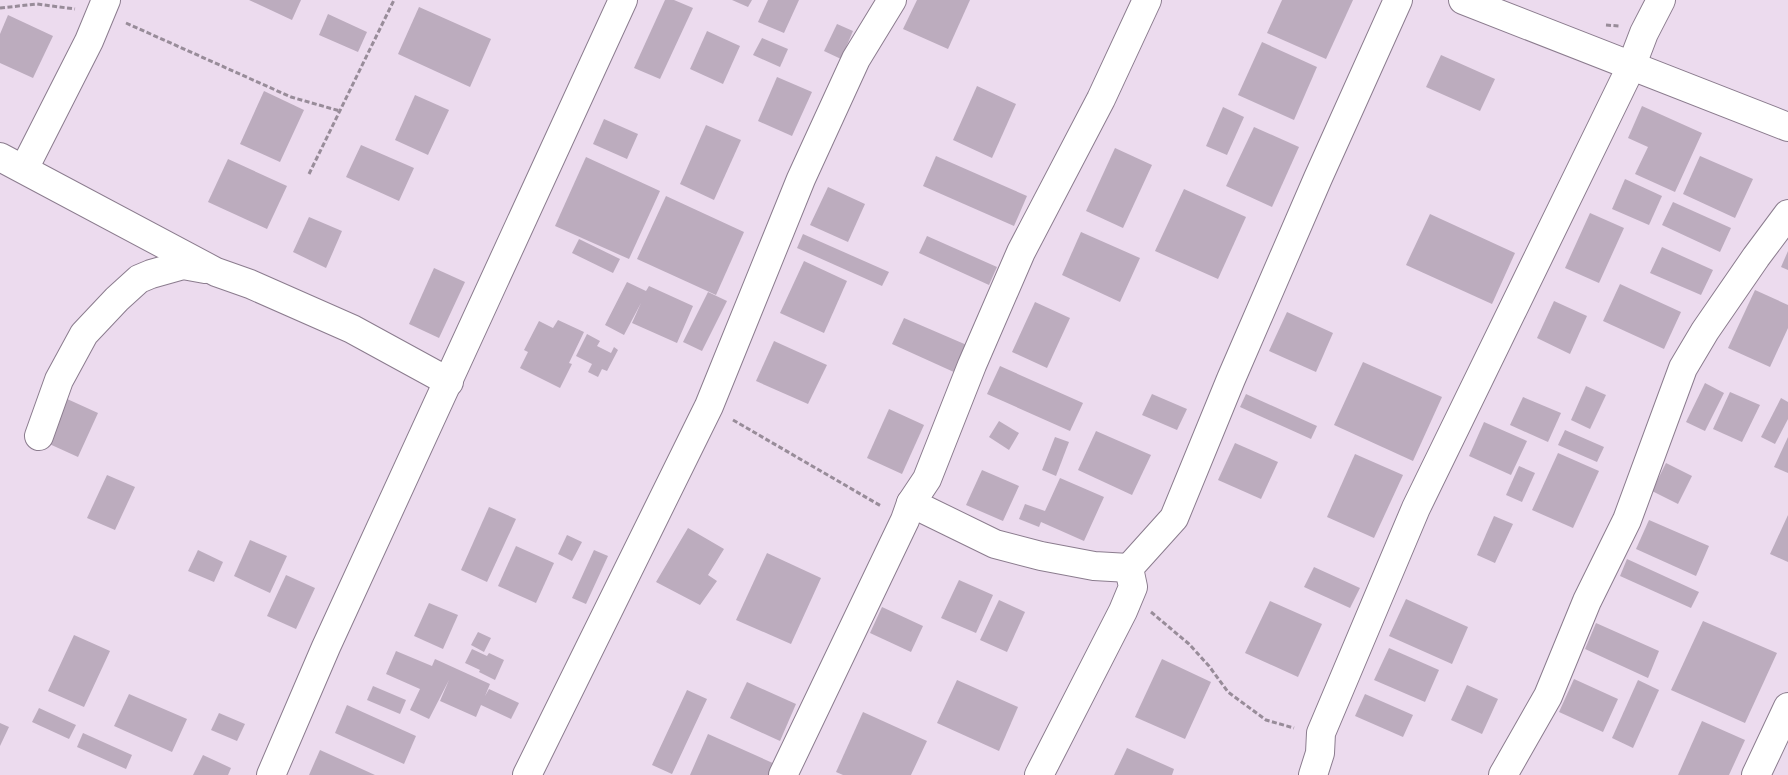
<svg xmlns="http://www.w3.org/2000/svg" width="1788" height="775" viewBox="0 0 1788 775" font-family="'Exo 2',sans-serif">
	<style>
		.building { fill: #bcacbe }
		.lines { fill: none; stroke-linecap: round; stroke-linejoin: round }
		.minor-casing { stroke: #8b7c8e; stroke-width: 30 }
		.path { stroke: #988c99; stroke-width: 3; stroke-dasharray: 5 2.5; stroke-linecap: butt }
		.minor { stroke: #fff; stroke-width: 28 }
	</style>
	<rect width="100%" height="100%" fill="#ecdbee"/>
	<g class="building">
		<polygon points="249,0 301,0 292,20"/>
		<polygon points="665,0 674,0 693,8 660,79 634,68"/>
		<polygon points="732,0 752,0 748,7"/>
		<polygon points="768,0 799,0 784,33 758,22"/>
		<polygon points="917,0 970,0 948,49 903,29"/>
		<polygon points="1282,0 1353,0 1326,59 1267,33"/>
		<polygon points="419,7 491,39 470,87 398,54"/>
		<polygon points="328,14 367,32 358,52 319,35"/>
		<polygon points="8,15 53,36 33,78 0,63 0,34"/>
		<polygon points="837,24 853,31 841,59 824,51"/>
		<polygon points="707,31 740,46 723,84 690,69"/>
		<polygon points="762,38 788,49 780,67 753,55"/>
		<polygon points="1262,42 1317,67 1294,120 1238,95"/>
		<polygon points="1441,55 1495,79 1480,111 1426,87"/>
		<polygon points="777,77 812,92 792,136 758,121"/>
		<polygon points="977,86 1016,104 992,158 953,140"/>
		<polygon points="264,91 304,110 280,162 240,144"/>
		<polygon points="415,95 449,110 428,155 395,140"/>
		<polygon points="1642,106 1702,133 1675,192 1635,174 1648,147 1628,138"/>
		<polygon points="1223,107 1244,117 1227,155 1206,146"/>
		<polygon points="604,119 638,134 627,159 593,144"/>
		<polygon points="706,125 741,140 714,200 680,184"/>
		<polygon points="1254,127 1299,147 1272,207 1226,186"/>
		<polygon points="361,145 414,168 399,201 346,177"/>
		<polygon points="1115,148 1152,165 1123,228 1086,211"/>
		<polygon points="936,156 1027,196 1014,226 923,186"/>
		<polygon points="1700,156 1753,179 1735,218 1683,194"/>
		<polygon points="586,157 660,191 629,259 555,226"/>
		<polygon points="228,159 287,186 267,229 208,202"/>
		<polygon points="1625,179 1662,196 1649,225 1612,209"/>
		<polygon points="828,187 865,204 848,242 810,225"/>
		<polygon points="1184,189 1246,217 1218,279 1155,251"/>
		<polygon points="666,196 744,232 716,295 637,259"/>
		<polygon points="1673,202 1731,228 1720,252 1662,225"/>
		<polygon points="1590,213 1624,228 1599,283 1565,268"/>
		<polygon points="1430,214 1515,253 1492,304 1406,265"/>
		<polygon points="309,217 342,231 326,268 293,252"/>
		<polygon points="1081,232 1140,258 1120,302 1062,275"/>
		<polygon points="803,234 889,272 882,286 797,248"/>
		<polygon points="927,236 997,267 989,285 919,253"/>
		<polygon points="579,239 620,259 613,273 572,253"/>
		<polygon points="1662,247 1713,270 1701,295 1650,273"/>
		<polygon points="1788,251 1788,270 1781,267"/>
		<polygon points="804,261 847,281 824,333 780,313"/>
		<polygon points="434,268 465,282 439,338 409,324"/>
		<polygon points="627,282 646,291 649,286 693,306 677,343 632,323 641,303 624,335 605,325"/>
		<polygon points="1620,284 1681,312 1664,349 1603,321"/>
		<polygon points="1755,290 1788,305 1788,328 1770,367 1728,348"/>
		<polygon points="708,292 727,301 702,351 683,342"/>
		<polygon points="1554,301 1587,316 1570,354 1537,338"/>
		<polygon points="1035,302 1070,318 1047,368 1012,352"/>
		<polygon points="1287,312 1333,333 1316,372 1269,351"/>
		<polygon points="904,318 969,346 956,373 892,344"/>
		<polygon points="558,320 584,332 569,363 572,364 560,388 520,368 528,352 524,350 539,321 553,328"/>
		<polygon points="587,334 600,341 597,346 611,353 614,347 618,350 607,371 602,369 598,377 588,372 592,364 576,356"/>
		<polygon points="774,341 827,365 808,404 756,381"/>
		<polygon points="1363,362 1442,397 1413,461 1334,425"/>
		<polygon points="1000,366 1083,403 1070,431 987,394"/>
		<polygon points="1705,383 1724,393 1705,431 1686,422"/>
		<polygon points="1586,386 1606,395 1590,429 1571,420"/>
		<polygon points="1730,392 1760,405 1742,442 1713,429"/>
		<polygon points="1152,394 1187,409 1177,430 1142,415"/>
		<polygon points="1246,394 1317,426 1311,439 1240,407"/>
		<polygon points="1523,397 1561,413 1548,442 1510,425"/>
		<polygon points="65,398 98,413 78,457 45,442"/>
		<polygon points="1781,398 1788,402 1788,419 1775,444 1761,437"/>
		<polygon points="889,409 924,425 902,474 867,458"/>
		<polygon points="999,421 1019,433 1009,450 989,437"/>
		<polygon points="1484,422 1527,441 1511,475 1469,456"/>
		<polygon points="1565,430 1604,447 1597,462 1558,445"/>
		<polygon points="1096,431 1151,455 1132,495 1078,470"/>
		<polygon points="1055,437 1069,442 1056,476 1042,470"/>
		<polygon points="1788,437 1788,473 1774,467"/>
		<polygon points="1235,443 1278,462 1261,499 1218,480"/>
		<polygon points="1558,453 1599,471 1573,528 1532,510"/>
		<polygon points="1355,454 1403,475 1374,538 1327,517"/>
		<polygon points="1666,463 1692,476 1678,504 1652,491"/>
		<polygon points="1519,466 1535,473 1522,502 1506,495"/>
		<polygon points="982,470 1019,486 1003,521 966,505"/>
		<polygon points="107,475 135,487 115,530 87,518"/>
		<polygon points="1060,478 1104,497 1084,541 1041,522 1039,527 1019,519 1025,504 1045,511"/>
		<polygon points="489,507 516,519 487,582 461,570"/>
		<polygon points="1788,515 1788,562 1770,554"/>
		<polygon points="1494,516 1513,524 1495,563 1477,555"/>
		<polygon points="1649,520 1709,546 1696,576 1636,549"/>
		<polygon points="688,528 724,549 708,575 717,581 700,605 656,582"/>
		<polygon points="567,535 582,542 572,561 558,554"/>
		<polygon points="250,540 287,556 270,593 234,576"/>
		<polygon points="516,546 554,563 536,603 498,586"/>
		<polygon points="198,550 223,562 214,582 188,571"/>
		<polygon points="594,550 608,556 586,604 572,598"/>
		<polygon points="767,553 821,578 791,644 736,620"/>
		<polygon points="1627,559 1699,592 1691,608 1620,576"/>
		<polygon points="1314,567 1360,588 1350,608 1304,587"/>
		<polygon points="286,575 315,588 296,629 267,616"/>
		<polygon points="959,580 993,595 976,633 941,618"/>
		<polygon points="1406,599 1468,627 1452,664 1389,636"/>
		<polygon points="999,600 1025,612 1007,652 980,640"/>
		<polygon points="1270,601 1322,624 1298,677 1245,653"/>
		<polygon points="429,603 458,615 443,649 414,636"/>
		<polygon points="882,607 923,626 911,652 870,633"/>
		<polygon points="1703,621 1777,653 1745,723 1671,690"/>
		<polygon points="1596,623 1659,651 1648,678 1585,649"/>
		<polygon points="478,632 491,638 484,652 471,645"/>
		<polygon points="74,635 110,651 84,707 48,691"/>
		<polygon points="1389,648 1439,670 1425,702 1374,680"/>
		<polygon points="472,649 487,656 489,653 504,660 495,680 479,672 480,670 465,663"/>
		<polygon points="396,651 432,666 435,659 490,684 485,696 489,689 519,703 511,719 481,705 476,717 440,701 449,680 429,719 410,710 420,689 386,674"/>
		<polygon points="1162,659 1211,682 1185,739 1135,717"/>
		<polygon points="1574,679 1618,699 1603,732 1559,712"/>
		<polygon points="957,680 1018,707 999,751 937,723"/>
		<polygon points="1638,680 1659,690 1633,748 1612,738"/>
		<polygon points="747,682 796,704 780,741 730,718"/>
		<polygon points="1467,685 1498,699 1482,734 1451,720"/>
		<polygon points="373,686 406,700 400,714 367,700"/>
		<polygon points="687,690 707,699 672,774 652,765"/>
		<polygon points="129,694 187,719 172,752 114,726"/>
		<polygon points="1365,694 1413,715 1403,737 1355,716"/>
		<polygon points="347,705 416,736 404,764 335,733"/>
		<polygon points="39,708 76,725 69,739 32,722"/>
		<polygon points="863,712 927,741 911,775 843,775 836,772"/>
		<polygon points="219,713 245,724 237,741 211,730"/>
		<polygon points="1702,721 1745,740 1729,775 1678,775"/>
		<polygon points="0,723 9,727 0,746"/>
		<polygon points="83,733 132,755 126,769 77,747"/>
		<polygon points="708,734 775,764 771,775 690,775"/>
		<polygon points="1127,748 1174,769 1172,775 1114,775"/>
		<polygon points="320,750 375,775 309,775"/>
		<polygon points="203,755 231,768 228,775 193,775"/>
	</g>
	<g class="lines">
		<defs>
			<g id="minor">
				<polyline points="1463,0 1788,127"/>
				<polyline points="0,157 216,272 250,284 352,329 449,382"/>
				<polyline points="24,169 89,41 106,0"/>
				<polyline points="39,436 59,380 84,334 117,299 139,279 151,274 183,265 205,269"/>
				<polyline points="911,503 995,544 1041,556 1094,566 1129,568"/>
				<polyline points="271,775 326,647 623,0"/>
				<polyline points="527,775 709,406 801,179 856,59 892,0"/>
				<polyline points="783,775 905,520 911,503 927,479 972,365 1021,252 1101,99 1147,0"/>
				<polyline points="1039,775 1123,611 1133,587 1129,568 1174,518 1231,379 1318,178 1398,0"/>
				<polyline points="1313,775 1320,753 1321,733 1416,508 1631,67 1644,33 1661,0"/>
				<polyline points="1503,775 1548,696 1587,601 1627,520 1683,368 1705,331 1756,257 1788,214"/>
				<polyline points="1756,775 1788,707"/>
			</g>
		</defs>
		<use href="#minor" class="minor-casing"/>
		<g class="path">
			<polyline points="0,8 37,4 75,9"/>
			<polyline points="126,23 291,97 340,111"/>
			<polyline points="1606,25 1619,26"/>
			<polyline points="309,174 394,0"/>
			<polyline points="733,420 881,506"/>
			<polyline points="1151,612 1189,644 1209,666 1228,692 1266,720 1294,728"/>
		</g>
		<use href="#minor" class="minor"/>
	</g>
</svg>
